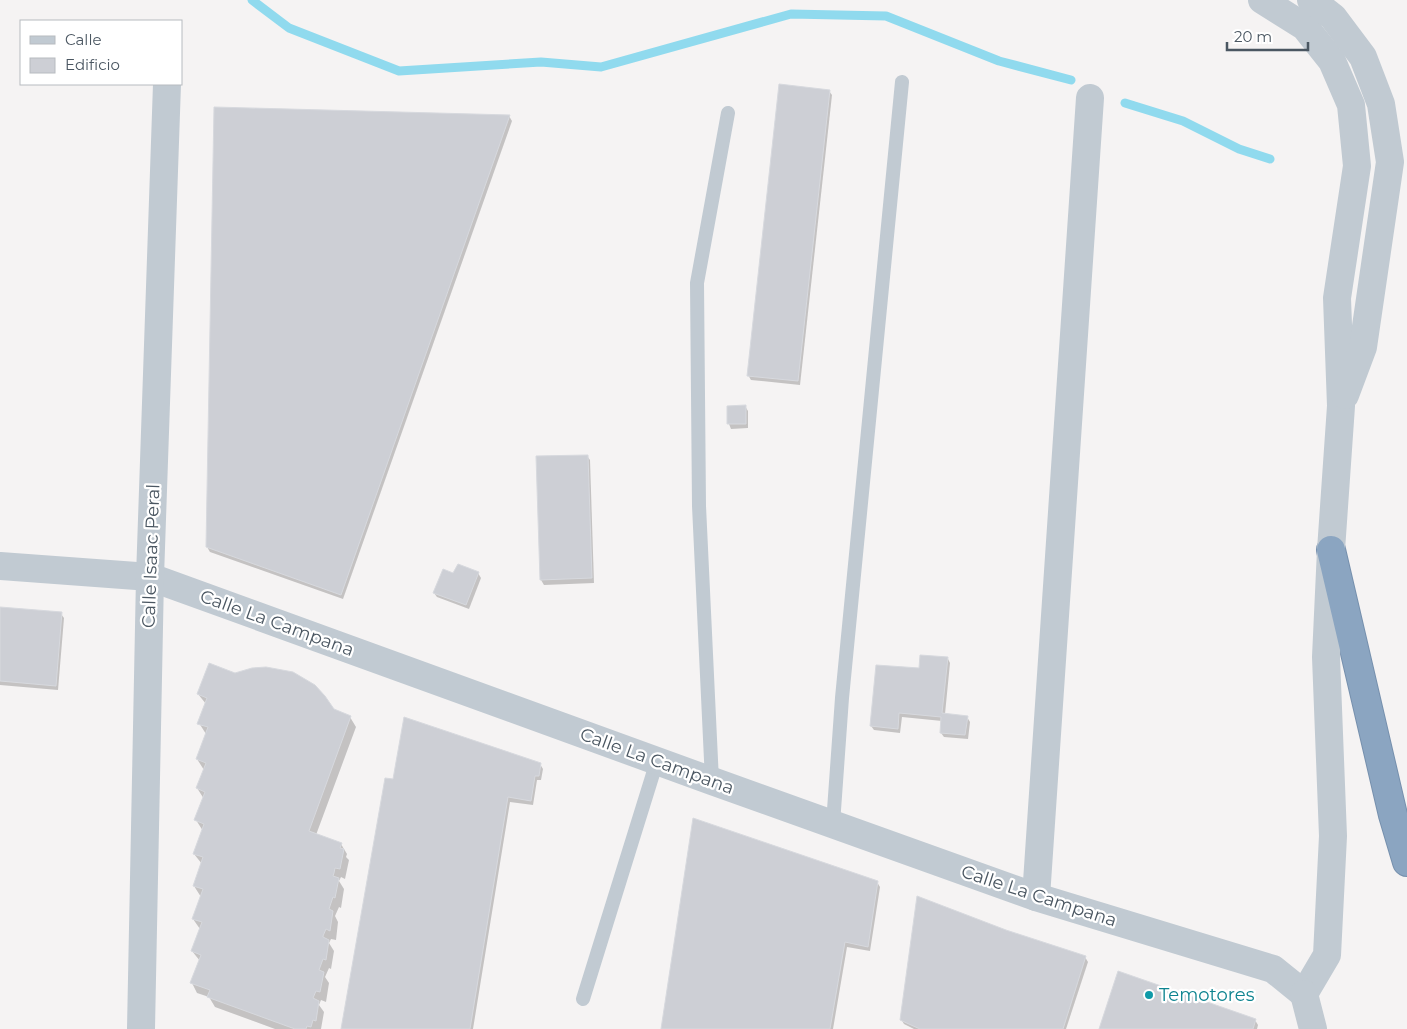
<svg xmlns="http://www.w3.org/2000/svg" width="1407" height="1029" viewBox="0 0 1407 1029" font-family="Montserrat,sans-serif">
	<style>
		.shadow { fill: #0003 }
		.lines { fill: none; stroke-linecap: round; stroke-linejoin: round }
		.stream { stroke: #90daee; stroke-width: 9 }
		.building { fill: #cdcfd5; stroke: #d7d9de }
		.highway-casing { stroke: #7690ad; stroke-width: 30 }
		.lane { stroke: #c1cad2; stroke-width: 14 }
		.street { stroke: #c1cad2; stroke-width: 28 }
		.highway { stroke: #8ba5c1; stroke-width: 28 }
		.culture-dot { fill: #0f9aa8; stroke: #fff; stroke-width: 2 }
		.labels { text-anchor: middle; stroke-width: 4.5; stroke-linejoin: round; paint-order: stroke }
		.street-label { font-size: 18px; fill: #4a5661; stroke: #fff }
		.culture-label { font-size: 18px; fill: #0d838f; stroke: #fff; text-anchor: start }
	</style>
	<rect width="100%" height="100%" fill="#f5f3f3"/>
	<g class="shadow">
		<polygon points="829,91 832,95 800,385 751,380 748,375"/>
		<polygon points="509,116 512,121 343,599 210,552 207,547"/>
		<polygon points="745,406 748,411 748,428 731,429 729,424"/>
		<polygon points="587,456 590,460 594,583 544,585 541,580 537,457"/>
		<polygon points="478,573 481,578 469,609 437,597 434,593 454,575"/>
		<polygon points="0,608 61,614 64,618 58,690 0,685"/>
		<polygon points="948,659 950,663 945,714 967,717 970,722 968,739 944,737 941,733 942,721 902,717 900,733 874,730 871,726 920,669"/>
		<polygon points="198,694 333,710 350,717 356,727 316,835 341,844 347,854 346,857 349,860 345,879 341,877 339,881 344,889 341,908 339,907 335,916 338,922 336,940 331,939 329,943 334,951 331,969 329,968 325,977 329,983 326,1002 321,1000 319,1005 324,1012 321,1029 275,1029 215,1007 209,997 197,993 192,983 200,961 192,951 200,929 193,919 201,897 194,886 202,864 194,854 203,831 196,820 204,799 197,788 204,770 197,759 206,734 199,723 206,704"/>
		<polygon points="540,764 543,769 541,780 537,780 533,805 510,802 473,1029 343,1029 394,781"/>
		<polygon points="877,882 880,887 870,951 847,947 833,1029 662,1029"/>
		<polygon points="1005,931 1085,957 1088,962 1066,1029 914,1029 904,1024 901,1019"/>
		<polygon points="1255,1020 1258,1025 1257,1029 1101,1029"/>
	</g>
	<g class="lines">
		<g class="stream">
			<polyline points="252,0 289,28 399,71 541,62 601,67 791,14 886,16 999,61 1071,80"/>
			<polyline points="1125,103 1183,121 1239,149 1270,159"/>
		</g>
	</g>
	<g class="building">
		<polygon points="779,84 830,90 798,381 747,376"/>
		<polygon points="214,107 510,115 341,595 206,547"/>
		<polygon points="746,405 746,424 727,424 727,406"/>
		<polygon points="588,455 592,578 540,580 536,456"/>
		<polygon points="458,564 479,572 466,605 433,593 443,569 453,573"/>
		<polygon points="0,607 62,612 56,686 0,681"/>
		<polygon points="920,655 948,657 942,713 968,716 965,735 940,733 941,717 899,713 898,729 870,726 876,665 919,668"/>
		<polygon points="209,663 235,673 252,668 266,667 293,672 315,685 325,696 334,709 351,716 309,831 342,843 340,848 344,849 340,869 335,868 334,873 333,876 339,878 335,898 333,897 329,909 333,911 330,931 326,929 323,936 323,937 329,940 326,960 323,959 319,970 324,972 320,992 316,991 313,998 319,1001 316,1021 313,1020 311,1027 307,1026 306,1029 295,1029 207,997 210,990 190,983 201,955 191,951 202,922 192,919 203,889 193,886 203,857 193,854 204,824 194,820 205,792 196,788 206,763 196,759 208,727 197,724 207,698 197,694"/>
		<polygon points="404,717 541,763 539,776 535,776 531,801 508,797 470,1029 341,1029 385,778 393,779"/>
		<polygon points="693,818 878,881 868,947 845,942 830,1029 661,1029"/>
		<polygon points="917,896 1006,930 1086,956 1063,1029 920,1029 900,1020"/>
		<polygon points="1118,971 1256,1019 1253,1029 1099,1029"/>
	</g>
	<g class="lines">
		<defs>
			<polyline id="highway" points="1331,550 1393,815 1407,862"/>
		</defs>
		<use href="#highway" class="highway-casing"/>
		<g class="lane">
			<polyline points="712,781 699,506 697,283 728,113"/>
			<polyline points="833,824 842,698 902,82"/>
			<polyline points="583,999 657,761"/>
		</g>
		<g class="street">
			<polyline points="1262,0 1305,27 1332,61 1351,105 1357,166 1337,298 1341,406 1331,550 1326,657 1333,836 1327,955 1304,994"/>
			<polyline points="1311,0 1333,17 1363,57 1381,104 1390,162 1363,347 1345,395"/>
			<polyline points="0,566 150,577 712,781 1036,897 1273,969 1304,994"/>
			<polyline points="1036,897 1090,98"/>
			<polyline points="1304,994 1313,1029"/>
			<polyline points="141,1029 150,577 167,84"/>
		</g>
		<use href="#highway" class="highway"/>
	</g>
	<circle class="culture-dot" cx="1149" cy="995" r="5"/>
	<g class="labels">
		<g class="street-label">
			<text transform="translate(151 556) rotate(-88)" y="6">Calle Isaac Peral</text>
			<text transform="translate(277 623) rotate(20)" y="6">Calle La Campana</text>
			<text transform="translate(657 761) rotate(20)" y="6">Calle La Campana</text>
			<text transform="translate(1039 896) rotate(18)" y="6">Calle La Campana</text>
		</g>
		<g class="culture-label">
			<text x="1159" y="1001">Temotores</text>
		</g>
	</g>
	<rect x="20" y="20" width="162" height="65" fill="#ffffff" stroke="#b7bbc0"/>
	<rect x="30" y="36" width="25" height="8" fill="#c1cad2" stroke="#b7bbc0"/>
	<text x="65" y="45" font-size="15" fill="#4a5661">Calle</text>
	<rect x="30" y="58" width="25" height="15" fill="#cdcfd5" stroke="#b7bbc0"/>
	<text x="65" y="70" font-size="15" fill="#4a5661">Edificio</text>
	<path d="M1227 42v8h81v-8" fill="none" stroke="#4a5661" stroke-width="2.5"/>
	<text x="1234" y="42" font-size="15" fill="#4a5661" stroke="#ffffff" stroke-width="4" paint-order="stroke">20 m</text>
</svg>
